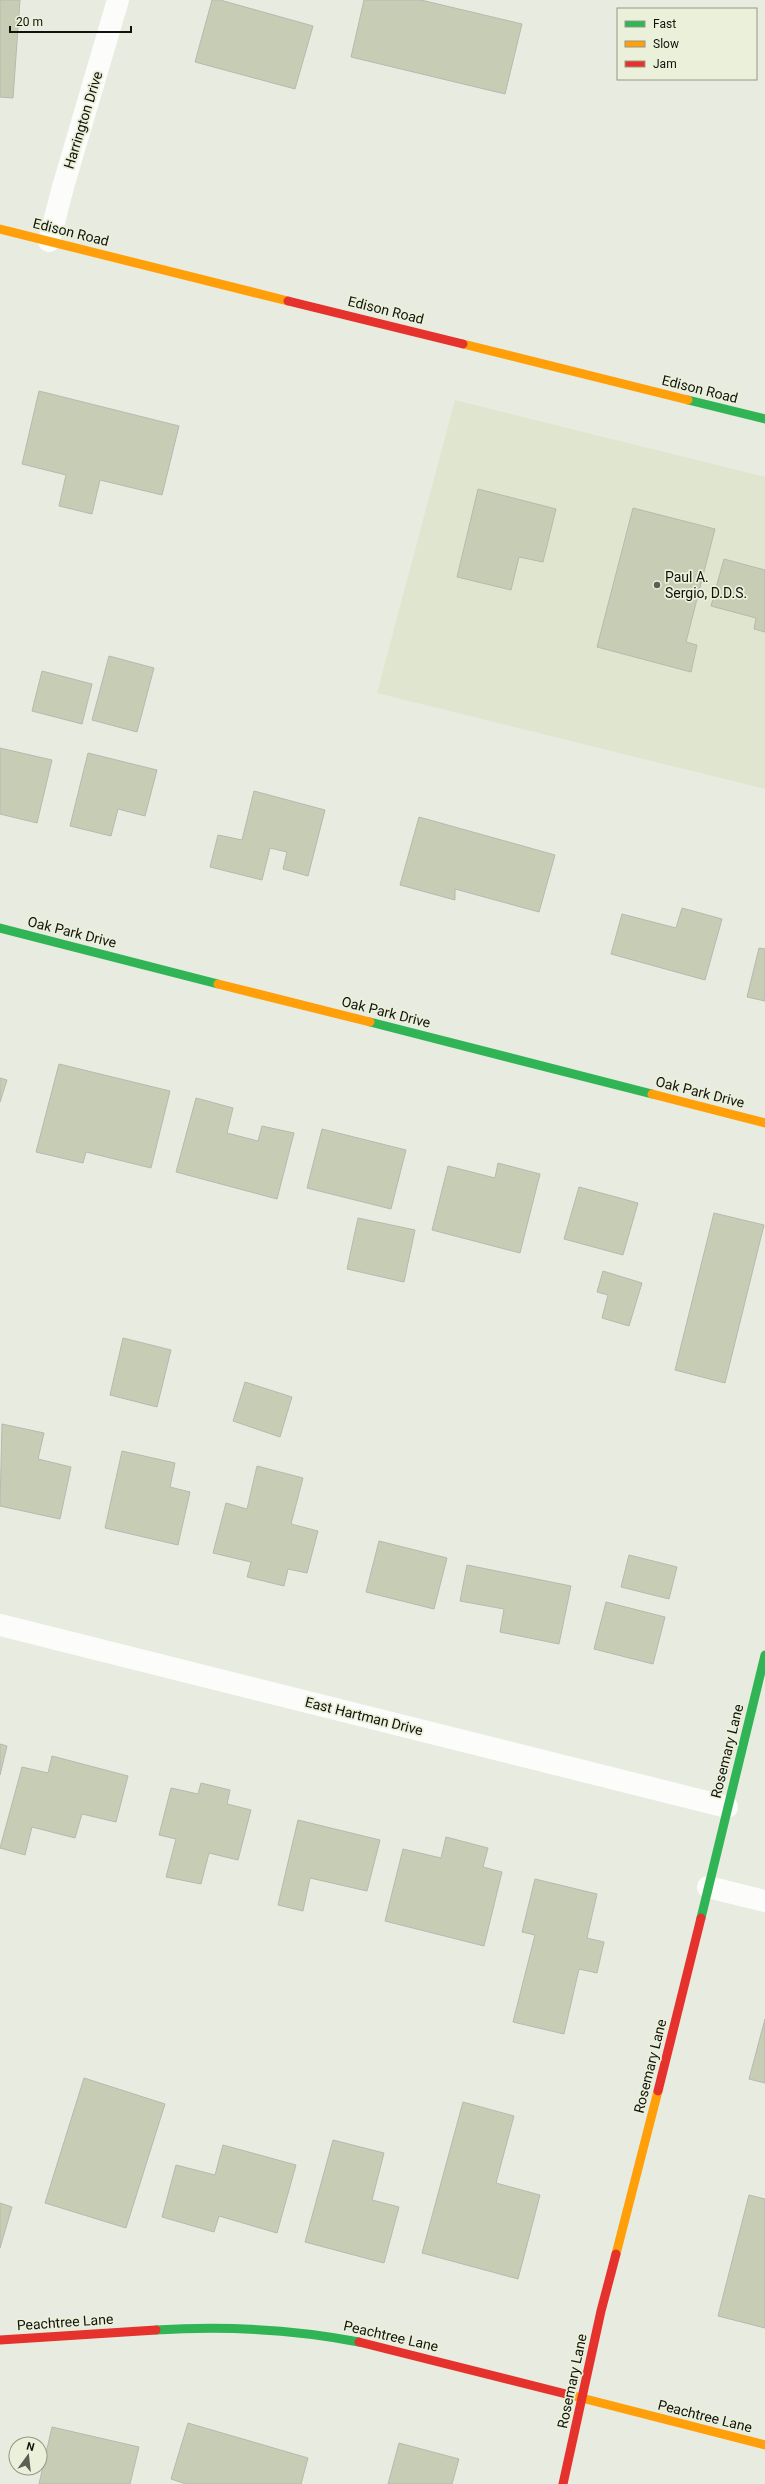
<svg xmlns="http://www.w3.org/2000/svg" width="765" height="2484" viewBox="0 0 765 2484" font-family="Roboto,sans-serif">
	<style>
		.built { fill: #e0e5d0 }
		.building { fill: #c7ccb5; stroke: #b7b9b0 }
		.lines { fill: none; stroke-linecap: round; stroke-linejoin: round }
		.street { stroke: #fcfcfa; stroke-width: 22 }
		.fast { stroke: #30b455; stroke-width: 9 }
		.slow { stroke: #ff9f0a; stroke-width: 9 }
		.jam { stroke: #e5322d; stroke-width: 9 }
		.poi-dot { fill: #5c5f55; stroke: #ebf0da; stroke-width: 1.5 }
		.labels { text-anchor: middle; stroke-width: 3.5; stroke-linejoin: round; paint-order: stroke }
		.street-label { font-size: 14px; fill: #11130b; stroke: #ebf0da }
		.poi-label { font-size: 14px; fill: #11130b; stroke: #ebf0da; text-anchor: start }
	</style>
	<rect width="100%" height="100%" fill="#e8ebdf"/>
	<polygon class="built" points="455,400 765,477 765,789 377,693"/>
	<g class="building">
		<polygon points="0,0 20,0 13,98 0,97"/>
		<polygon points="212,0 220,0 313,26 295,89 195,62"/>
		<polygon points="364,0 421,0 522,24 505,94 351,57"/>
		<polygon points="39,391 179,426 162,495 100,480 92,514 59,506 66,475 22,464"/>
		<polygon points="478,489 556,509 543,562 519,557 511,590 457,577"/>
		<polygon points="633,508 715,529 686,642 697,645 691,672 597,647"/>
		<polygon points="724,559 765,570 765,632 754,629 756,618 711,606"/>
		<polygon points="109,656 154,668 137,732 92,720"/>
		<polygon points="42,671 92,684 82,724 32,711"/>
		<polygon points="0,748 52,760 37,823 0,814"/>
		<polygon points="88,753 157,770 145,816 118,809 111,836 70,826"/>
		<polygon points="254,791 325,810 308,876 283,869 287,852 270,848 262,880 210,867 218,835 242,840"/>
		<polygon points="419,817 555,855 539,912 455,889 455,900 400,885"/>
		<polygon points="682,908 722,919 705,980 611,954 622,914 676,928"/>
		<polygon points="759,948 765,949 765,1001 747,997"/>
		<polygon points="59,1064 170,1091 151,1168 86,1152 83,1163 36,1152"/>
		<polygon points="0,1078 7,1080 0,1102"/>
		<polygon points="196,1098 233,1108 227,1133 258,1141 262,1126 294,1133 277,1199 176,1172"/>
		<polygon points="322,1129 406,1150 391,1209 307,1188"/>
		<polygon points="498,1163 540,1174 520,1253 432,1230 448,1166 495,1178"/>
		<polygon points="579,1187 638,1203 623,1255 564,1239"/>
		<polygon points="714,1213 764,1225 725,1383 675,1370"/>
		<polygon points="358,1218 415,1230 404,1282 347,1269"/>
		<polygon points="603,1271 642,1283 629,1326 602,1318 608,1295 597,1292"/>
		<polygon points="123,1338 171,1350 157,1407 110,1395"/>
		<polygon points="245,1382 292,1397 280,1437 233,1421"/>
		<polygon points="2,1424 44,1433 38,1459 71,1467 60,1519 0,1506"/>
		<polygon points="122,1451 175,1463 170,1487 190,1492 178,1545 105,1528"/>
		<polygon points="257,1466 303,1478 291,1524 318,1531 307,1573 288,1569 284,1586 247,1577 251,1562 213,1553 226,1503 247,1509"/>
		<polygon points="379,1541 447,1558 434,1609 366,1592"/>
		<polygon points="629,1555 677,1567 669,1599 621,1587"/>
		<polygon points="467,1565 571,1586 559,1644 500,1632 504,1609 460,1601"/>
		<polygon points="606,1602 665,1617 653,1664 594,1649"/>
		<polygon points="0,1744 7,1746 0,1775"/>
		<polygon points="52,1756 128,1776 116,1822 82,1814 75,1838 32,1827 25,1855 0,1848 22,1767 48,1773"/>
		<polygon points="201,1783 230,1790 227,1804 251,1810 238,1860 209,1853 201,1884 166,1877 176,1839 159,1835 171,1788 198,1794"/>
		<polygon points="298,1820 380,1840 367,1891 310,1878 303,1911 278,1905"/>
		<polygon points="446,1837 488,1848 483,1867 502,1872 484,1946 385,1921 403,1849 441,1858"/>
		<polygon points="535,1879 597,1894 587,1938 604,1942 597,1973 579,1969 564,2034 513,2022 535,1935 522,1932"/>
		<polygon points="765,2019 765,2083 749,2079"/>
		<polygon points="84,2078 165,2104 126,2228 45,2203"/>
		<polygon points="463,2102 514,2116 496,2183 540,2195 518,2279 422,2253"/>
		<polygon points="333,2140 384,2153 372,2200 399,2207 384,2263 305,2242"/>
		<polygon points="223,2145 296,2165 277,2233 219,2216 214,2232 162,2217 176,2165 215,2175"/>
		<polygon points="749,2195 765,2199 765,2328 718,2316"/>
		<polygon points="0,2203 12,2207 0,2248"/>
		<polygon points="188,2423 308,2458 301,2484 186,2484 171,2479"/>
		<polygon points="52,2427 139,2447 130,2484 39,2484"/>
		<polygon points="399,2443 459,2459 452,2484 388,2484"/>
	</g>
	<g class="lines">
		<g class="street">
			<polyline points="49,241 63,187 118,0"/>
			<polyline points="0,1625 727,1807"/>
			<polyline points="708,1887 765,1901"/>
		</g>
		<g class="fast">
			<polyline points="688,400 765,419"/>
			<polyline points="0,928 218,984"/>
			<polyline points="370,1022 652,1094"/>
			<polyline points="701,1918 765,1655"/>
			<path d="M156 2330C223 2326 292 2329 359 2342"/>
		</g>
		<g class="slow">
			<polyline points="0,229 288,301"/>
			<polyline points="463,344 688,400"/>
			<polyline points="218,984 370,1022"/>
			<polyline points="652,1094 765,1123"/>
			<polyline points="616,2254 658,2091"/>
			<polyline points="570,2395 765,2445"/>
		</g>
		<g class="jam">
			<polyline points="288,301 463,344"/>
			<polyline points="658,2091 701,1918"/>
			<polyline points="0,2340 156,2330"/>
			<polyline points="359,2342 570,2395"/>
			<polyline points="563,2484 601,2311 616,2254"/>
		</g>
	</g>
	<circle class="poi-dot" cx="657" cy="585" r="4"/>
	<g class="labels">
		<g class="street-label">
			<text transform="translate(83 120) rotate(-73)" y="5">Harrington Drive</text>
			<text transform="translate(71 232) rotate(14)" y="5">Edison Road</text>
			<text transform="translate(386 310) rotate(14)" y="5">Edison Road</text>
			<text transform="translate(700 389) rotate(14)" y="5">Edison Road</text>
			<text transform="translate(72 932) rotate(14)" y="5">Oak Park Drive</text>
			<text transform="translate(386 1012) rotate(14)" y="5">Oak Park Drive</text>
			<text transform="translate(700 1092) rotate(14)" y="5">Oak Park Drive</text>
			<text transform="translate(364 1716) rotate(14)" y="5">East Hartman Drive</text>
			<text transform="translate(727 1751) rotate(-76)" y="5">Rosemary Lane</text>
			<text transform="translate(650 2066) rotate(-76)" y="5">Rosemary Lane</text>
			<text transform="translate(65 2322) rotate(-4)" y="5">Peachtree Lane</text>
			<text transform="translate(391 2336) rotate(13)" y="5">Peachtree Lane</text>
			<text transform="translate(572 2381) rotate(-78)" y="5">Rosemary Lane</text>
			<text transform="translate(705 2416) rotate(14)" y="5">Peachtree Lane</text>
		</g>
		<g class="poi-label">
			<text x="665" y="582">Paul A.<tspan x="665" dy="16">Sergio, D.D.S.</tspan></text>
		</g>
	</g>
	<rect x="617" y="8" width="140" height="72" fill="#ebf0da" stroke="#949887"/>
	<rect x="625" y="21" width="20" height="6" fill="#30b455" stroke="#949887"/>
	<text x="653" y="28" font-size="12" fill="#11130b">Fast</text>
	<rect x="625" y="41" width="20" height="6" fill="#ff9f0a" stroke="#949887"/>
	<text x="653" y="48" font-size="12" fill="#11130b">Slow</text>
	<rect x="625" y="61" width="20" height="6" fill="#e5322d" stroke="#949887"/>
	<text x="653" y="68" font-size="12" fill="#11130b">Jam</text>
	<g transform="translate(28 2456) rotate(15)"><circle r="19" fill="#ebf0da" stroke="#949887"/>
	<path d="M0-3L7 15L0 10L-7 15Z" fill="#5c5f55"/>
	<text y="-6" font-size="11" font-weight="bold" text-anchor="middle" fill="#11130b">N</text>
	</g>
	<path d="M10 26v6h121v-6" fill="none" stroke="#11130b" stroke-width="2"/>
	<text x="16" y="26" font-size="12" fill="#11130b" stroke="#ebf0da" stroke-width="3" paint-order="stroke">20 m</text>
</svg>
